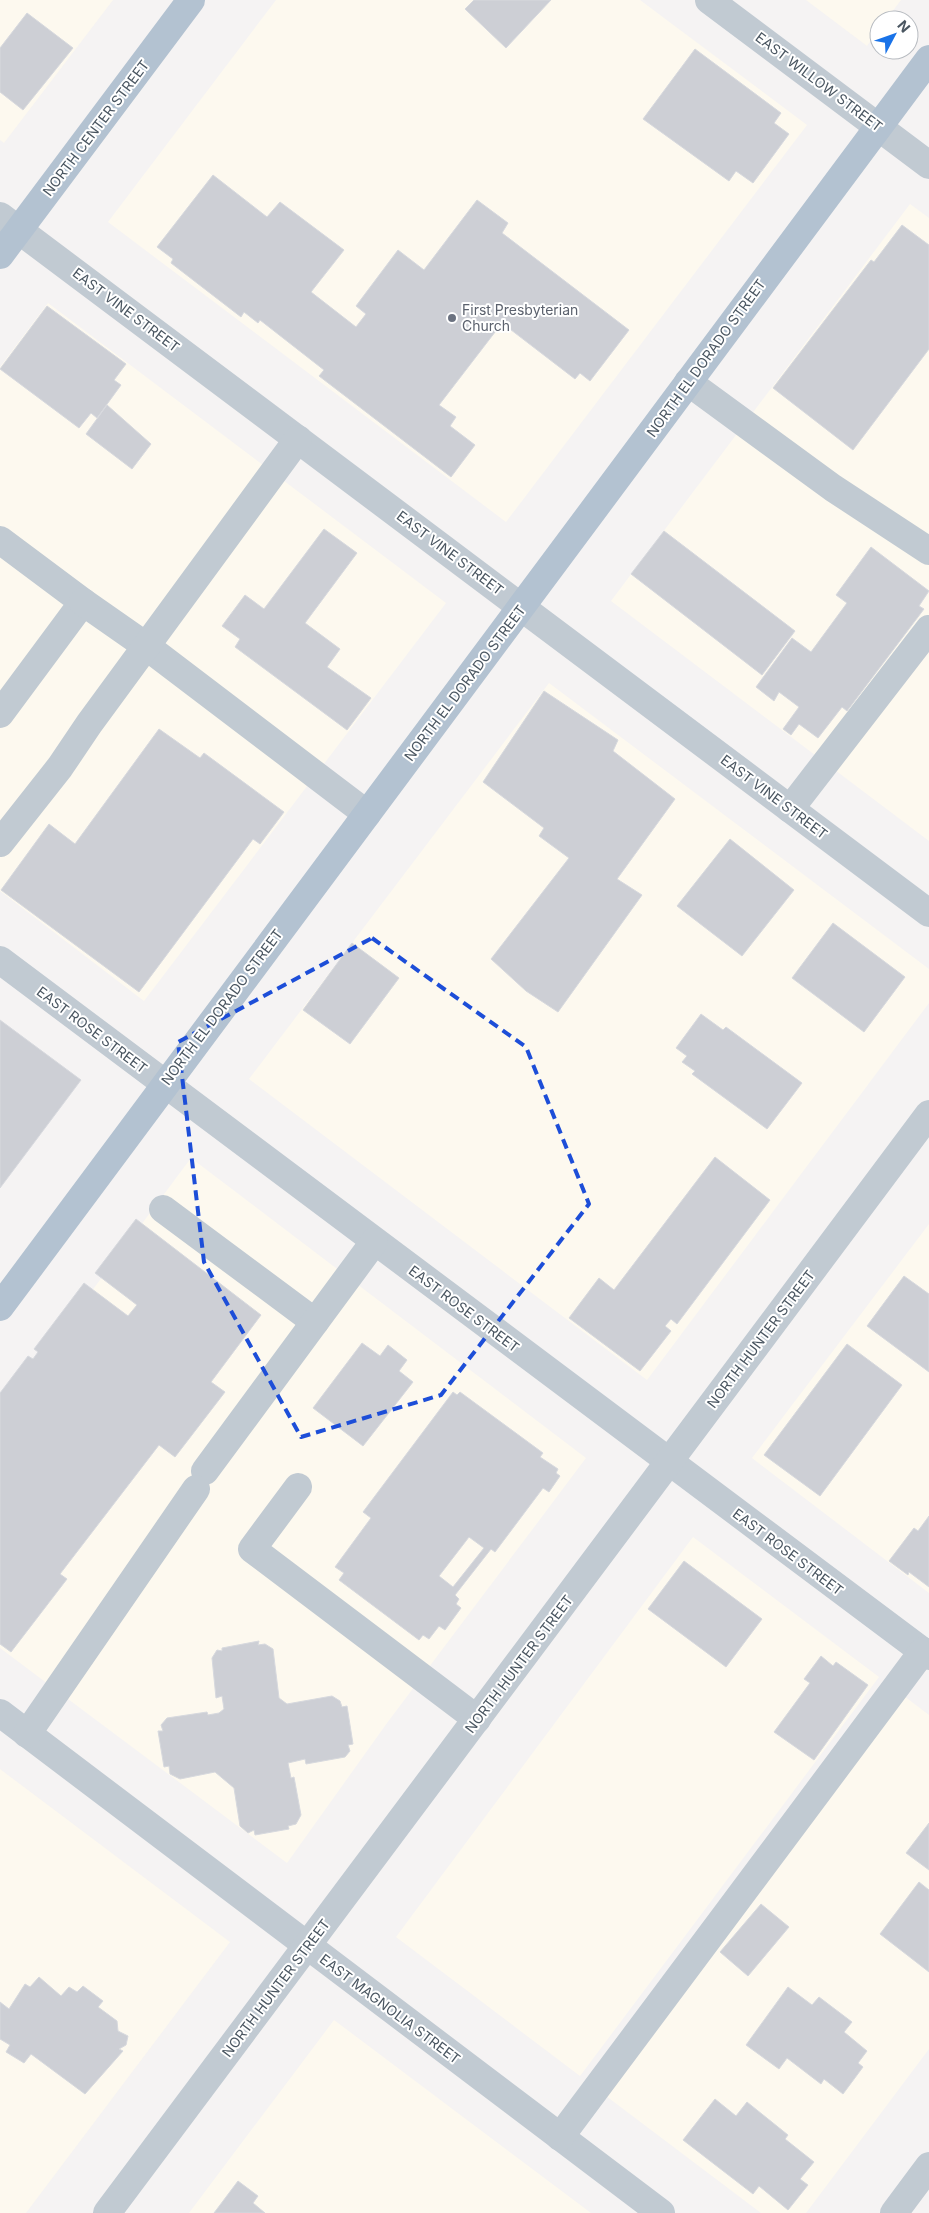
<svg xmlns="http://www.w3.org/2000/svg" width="929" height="2213" viewBox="0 0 929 2213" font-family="Inter,sans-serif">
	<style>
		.commercial { fill: #fdf9ef }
		.building { fill: #cdcfd5; stroke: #d7d9de; fill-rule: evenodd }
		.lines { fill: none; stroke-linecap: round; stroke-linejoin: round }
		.minor { stroke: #c1cad2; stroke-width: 28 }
		.major { stroke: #b3c2d1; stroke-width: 28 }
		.marked { fill: none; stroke: #1d4ed8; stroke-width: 4; stroke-dasharray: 10 6; stroke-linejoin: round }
		.worship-dot { fill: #6b7280; stroke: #fff; stroke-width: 2 }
		.labels { text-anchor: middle; stroke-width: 4; stroke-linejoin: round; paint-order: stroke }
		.street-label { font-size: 14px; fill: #4a5661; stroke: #fff }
		.worship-label { font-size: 14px; fill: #5b616d; stroke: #fff; text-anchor: start }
	</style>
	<rect width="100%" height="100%" fill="#f5f3f3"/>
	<g class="commercial">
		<polygon points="0,0 113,0 4,143 0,140"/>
		<polygon points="276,0 640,0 807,125 506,522 108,222"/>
		<polygon points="806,0 901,0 886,20 879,20 879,29 867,46"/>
		<polygon points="910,204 929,218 929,841 611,601"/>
		<polygon points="48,303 446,603 144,1001 0,891 0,367"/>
		<polygon points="549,683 929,969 929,1003 647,1380 249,1079"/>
		<polygon points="191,1158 586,1458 387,1723 287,1863 0,1648 0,1414"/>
		<polygon points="929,1224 929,1593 752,1458"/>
		<polygon points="693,1537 879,1677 580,2076 396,1937"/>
		<polygon points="904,1696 929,1715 929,2049 806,2213 761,2213 606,2096"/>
		<polygon points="0,1769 230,1942 26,2213 0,2213"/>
		<polygon points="334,2020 591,2213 189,2213"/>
	</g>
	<g class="building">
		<polygon points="474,0 551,0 506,48 465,9"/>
		<polygon points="27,13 73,48 23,110 0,92 0,48"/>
		<polygon points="695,49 781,113 774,123 789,134 753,183 736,171 729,181 643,119"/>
		<polygon points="213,175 267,217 280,202 344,250 311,292 356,327 366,314 356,306 398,250 424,270 477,200 508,223 502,233 629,330 590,381 580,373 575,379 502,323 439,405 456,417 450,426 475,445 451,477 319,376 324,370 260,320 258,323 244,312 241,317 171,263 173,259 157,247"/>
		<polygon points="902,225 929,245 929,349 853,450 773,388 871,260 874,262"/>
		<polygon points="47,306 126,364 114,380 121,385 97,418 91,413 79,428 0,369"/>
		<polygon points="107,405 151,444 132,469 86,434"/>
		<polygon points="324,529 357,553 305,623 340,649 327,667 371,698 347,730 235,647 240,639 222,626 245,595 264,609"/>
		<polygon points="664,531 795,631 762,675 631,574"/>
		<polygon points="871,547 929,591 919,606 924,609 847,711 842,707 818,738 799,724 791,735 783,729 799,707 779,692 774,701 756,687 792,638 811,652 847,603 836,595"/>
		<polygon points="544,691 618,740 613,751 675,799 617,879 642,895 558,1012 526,991 491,959 569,858 539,836 544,828 483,782"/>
		<polygon points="159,729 200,758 204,753 284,812 260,844 253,839 139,992 1,890 49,824 75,844"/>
		<polygon points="730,839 794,890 742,956 677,906"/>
		<polygon points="833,923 905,977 864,1032 792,978"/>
		<polygon points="352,943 399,978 350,1044 303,1010"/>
		<polygon points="701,1014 723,1030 726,1027 802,1083 767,1129 692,1074 695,1071 682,1062 687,1056 676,1048"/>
		<polygon points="0,1020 81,1080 0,1188"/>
		<polygon points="715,1157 770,1200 677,1324 671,1319 665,1326 671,1331 640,1371 569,1318 599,1278 614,1290"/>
		<polygon points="136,1219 261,1315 211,1382 225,1392 175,1457 159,1445 60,1574 67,1579 11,1652 0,1644 0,1393 28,1356 33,1359 38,1352 34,1349 84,1283 128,1316 137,1305 95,1273"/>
		<polygon points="904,1276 929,1294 929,1372 867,1326"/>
		<polygon points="362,1343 380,1356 388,1345 407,1360 399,1371 413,1382 363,1446 313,1408"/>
		<polygon points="847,1344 902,1385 820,1496 764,1455"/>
		<path d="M453 1392 457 1395 460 1392 543 1453 540 1457 558 1469 556 1473 560 1476 549 1492 543 1488 495 1552 491 1549 455 1595 459 1599 456 1604 461 1608 445 1630 439 1626 429 1639 423 1635 419 1640 339 1580 344 1573 335 1567 371 1518 363 1512ZM469 1537 484 1548 453 1587 439 1576Z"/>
		<polygon points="929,1516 929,1587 909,1572 908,1575 889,1561 914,1528 918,1531"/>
		<polygon points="684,1561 762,1619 726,1667 648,1609"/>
		<polygon points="259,1641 258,1645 265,1644 273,1649 279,1698 287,1704 332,1696 340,1701 342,1707 347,1706 353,1744 348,1745 350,1751 345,1757 306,1764 305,1759 288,1763 291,1778 294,1777 301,1815 296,1824 288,1826 289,1829 255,1835 254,1830 248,1833 240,1826 234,1788 215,1772 180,1779 170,1774 169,1766 164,1767 158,1731 163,1731 161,1725 167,1718 207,1712 208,1715 219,1713 224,1709 222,1696 216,1698 212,1658 217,1650 222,1651 222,1648"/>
		<polygon points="821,1656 833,1666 836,1662 868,1685 814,1760 774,1732 810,1683 804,1679"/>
		<polygon points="929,1823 929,1870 906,1853"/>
		<polygon points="919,1882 929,1890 929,1972 880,1934"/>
		<polygon points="761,1904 789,1927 748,1976 720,1952"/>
		<polygon points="39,1977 61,1996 69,1987 77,1992 83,1986 103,2001 98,2007 117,2021 118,2031 128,2036 126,2045 119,2049 123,2051 85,2094 31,2054 24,2063 6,2052 10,2045 0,2039 0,2002 9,2009 25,1984 30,1987"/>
		<polygon points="788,1987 812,2005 819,1997 852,2022 844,2032 867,2051 858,2063 863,2067 843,2094 824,2079 821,2084 787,2058 779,2069 746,2045"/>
		<polygon points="715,2099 736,2116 747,2102 788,2135 785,2139 814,2162 800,2179 808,2185 788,2210 759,2186 753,2194 683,2140"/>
		<polygon points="238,2181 258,2196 253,2203 265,2213 214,2213"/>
	</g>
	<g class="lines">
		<g class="minor">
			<polyline points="709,0 929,165"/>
			<polyline points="0,216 929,913"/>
			<polyline points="688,382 833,488 929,551"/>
			<polyline points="0,540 83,602 0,714"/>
			<polyline points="83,602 146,646 367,814"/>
			<polyline points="790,809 929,629"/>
			<polyline points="0,843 60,767 89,724 298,439"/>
			<polyline points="0,960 929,1656"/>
			<polyline points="163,1209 315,1322"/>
			<polyline points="205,1471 374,1242"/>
			<polyline points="298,1487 252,1549 477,1719"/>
			<polyline points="0,1713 661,2213"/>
			<polyline points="27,1734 196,1489"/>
			<polyline points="560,2137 923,1651"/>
			<polyline points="107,2213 929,1114"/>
			<polyline points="894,2213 929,2166"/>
		</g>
		<g class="major">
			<polyline points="0,255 191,0"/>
			<polyline points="0,1307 929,59"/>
		</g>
	</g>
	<path class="marked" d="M372 938 526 1047 589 1204 441 1395 301 1437 204 1262 178 1042Z"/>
	<circle class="worship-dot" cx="452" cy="318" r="5"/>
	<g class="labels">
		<g class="street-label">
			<text transform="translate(819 82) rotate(37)" y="5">EAST WILLOW STREET</text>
			<text transform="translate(96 128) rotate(-53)" y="5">NORTH CENTER STREET</text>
			<text transform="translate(126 310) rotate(37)" y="5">EAST VINE STREET</text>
			<text transform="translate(706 358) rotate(-54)" y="5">NORTH EL DORADO STREET</text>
			<text transform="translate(450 553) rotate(37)" y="5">EAST VINE STREET</text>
			<text transform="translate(465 683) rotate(-53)" y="5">NORTH EL DORADO STREET</text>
			<text transform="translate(774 797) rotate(37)" y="5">EAST VINE STREET</text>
			<text transform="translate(222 1007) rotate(-53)" y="5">NORTH EL DORADO STREET</text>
			<text transform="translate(92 1030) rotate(37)" y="5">EAST ROSE STREET</text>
			<text transform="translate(464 1309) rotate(37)" y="5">EAST ROSE STREET</text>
			<text transform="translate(761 1339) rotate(-53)" y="5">NORTH HUNTER STREET</text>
			<text transform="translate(788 1552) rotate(37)" y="5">EAST ROSE STREET</text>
			<text transform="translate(519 1664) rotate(-53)" y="5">NORTH HUNTER STREET</text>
			<text transform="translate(276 1988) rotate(-53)" y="5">NORTH HUNTER STREET</text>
			<text transform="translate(390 2009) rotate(37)" y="5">EAST MAGNOLIA STREET</text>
		</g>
		<g class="worship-label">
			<text x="462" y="315">First Presbyterian<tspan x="462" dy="16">Church</tspan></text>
		</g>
	</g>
	<g transform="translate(894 35) rotate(49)"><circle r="24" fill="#ffffff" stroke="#b7bbc0"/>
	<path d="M0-4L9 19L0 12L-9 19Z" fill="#1a73e8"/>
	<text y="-8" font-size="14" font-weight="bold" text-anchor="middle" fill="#4a5661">N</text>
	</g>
</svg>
